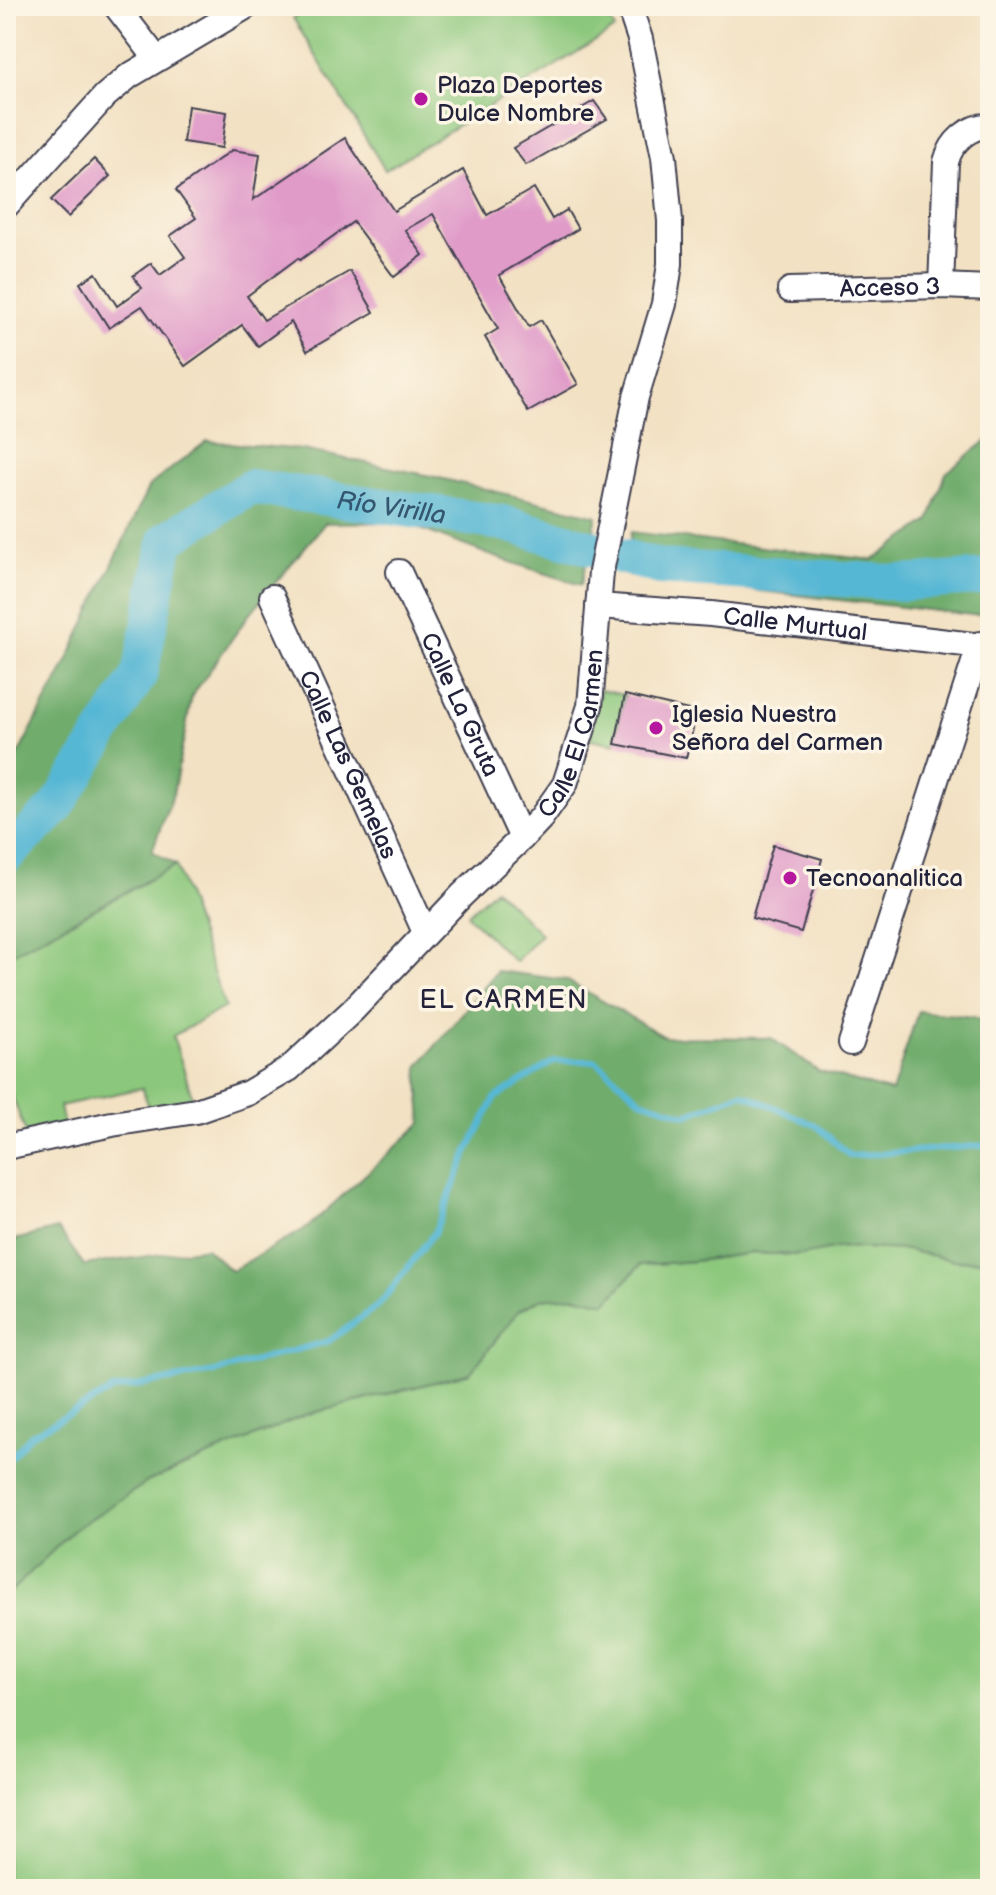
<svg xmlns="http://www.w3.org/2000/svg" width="996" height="1895" viewBox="0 0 996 1895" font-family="'Balsamiq Sans',sans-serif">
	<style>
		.green { fill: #8bc77c; stroke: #56745c; stroke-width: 2 }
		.forest { fill: #70ac6c; stroke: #496754; stroke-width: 2 }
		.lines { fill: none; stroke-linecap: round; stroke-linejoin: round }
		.stream { stroke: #56b7d4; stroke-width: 6 }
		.river { stroke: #56b7d4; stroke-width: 36 }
		.building { fill: #e09bc9 }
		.minor-casing { stroke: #413f4f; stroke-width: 28 }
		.minor { stroke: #fff; stroke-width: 24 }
		.poi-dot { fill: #b5179e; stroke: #fcf5e5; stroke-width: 3 }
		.labels { text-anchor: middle; stroke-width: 7; stroke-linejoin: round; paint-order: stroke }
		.poi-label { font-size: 24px; fill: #22223b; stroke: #fcf5e5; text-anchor: start }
		.street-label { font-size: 24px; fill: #22223b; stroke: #fcf5e5 }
		.water-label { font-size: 26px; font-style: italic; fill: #345671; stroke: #fcf5e5 }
		.neighbourhood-label { font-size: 26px; letter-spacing: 2px; fill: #22223b; stroke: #fcf5e5 }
	</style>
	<rect width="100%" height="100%" fill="#fcf5e5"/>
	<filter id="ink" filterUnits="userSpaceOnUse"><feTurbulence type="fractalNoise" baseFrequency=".0125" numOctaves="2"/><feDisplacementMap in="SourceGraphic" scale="16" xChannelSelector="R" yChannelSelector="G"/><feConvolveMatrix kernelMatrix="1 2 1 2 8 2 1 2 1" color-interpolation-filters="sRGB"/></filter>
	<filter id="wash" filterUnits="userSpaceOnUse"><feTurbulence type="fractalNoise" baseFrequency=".006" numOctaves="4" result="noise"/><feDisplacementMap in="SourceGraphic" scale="32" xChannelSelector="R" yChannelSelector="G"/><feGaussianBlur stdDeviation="1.8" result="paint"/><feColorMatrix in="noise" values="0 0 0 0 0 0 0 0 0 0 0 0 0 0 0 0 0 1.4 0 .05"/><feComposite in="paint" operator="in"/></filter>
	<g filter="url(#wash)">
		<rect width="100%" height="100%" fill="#f2e1c3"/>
		<g class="green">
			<polygon points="312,6 601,6 615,29 385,170 293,18"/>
			<polygon points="600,690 625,695 615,744 590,739"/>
			<polygon points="176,865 225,1007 173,1036 194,1102 150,1110 142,1088 60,1106 64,1127 27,1136 6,1079 6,957"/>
			<polygon points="495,889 541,934 515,962 467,915"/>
			<polygon points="842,1247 907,1250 952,1260 990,1261 990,1889 6,1889 6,1596 75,1529 149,1481 305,1415 470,1373 519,1311 540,1299 575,1296 606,1303 640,1265 695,1261 751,1253 802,1255"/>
		</g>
		<g class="forest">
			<polygon points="990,438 990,614 972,615 628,576 631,532 873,560 929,521 946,473"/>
			<polygon points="207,441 303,450 431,476 597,516 581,585 495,557 402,522 325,523 248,616 192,696 173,794 152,851 176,865 6,957 6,777 65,666 149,486"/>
			<polygon points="497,971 566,980 665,1037 771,1038 818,1071 892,1092 918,1011 974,1017 990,1025 990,1261 952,1260 907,1250 842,1247 802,1255 751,1253 695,1261 640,1265 606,1303 575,1296 540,1299 518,1311 470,1373 305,1415 149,1481 75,1529 6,1596 6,1242 58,1229 84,1265 206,1248 231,1271 308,1227 422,1123 418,1067"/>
		</g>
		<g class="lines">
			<polyline class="stream" points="6,1463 31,1435 113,1390 215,1372 329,1341 380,1304 434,1233 469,1149 495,1098 554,1061 596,1061 641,1100 686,1115 742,1093 817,1126 850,1156 990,1145"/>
			<path class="river" id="s1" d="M6 856 56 808 140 674 166 540 251 487 503 523 660 567 903 583 990 577"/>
		</g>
		<g id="blocks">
			<g class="building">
				<polygon points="594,101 607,119 526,165 513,148"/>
				<polygon points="188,106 227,112 222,148 183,142"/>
				<polygon points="345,138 394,211 463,170 487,215 534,188 552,219 567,210 578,229 499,275 529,327 541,320 578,384 528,412 485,337 498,329 433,214 405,230 423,255 394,277 353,222 300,260 298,258 247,296 264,320 350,271 374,312 307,351 291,322 258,346 242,325 185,366 142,306 109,328 80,283 96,273 117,306 142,288 133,276 151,263 160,275 185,257 170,236 196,218 176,190 232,150 260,154 253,200"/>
				<polygon points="94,159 110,176 68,217 51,200"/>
				<polygon points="625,695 697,712 686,758 615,744"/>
				<polygon points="773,845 822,859 801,932 752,918"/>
			</g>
		</g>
	</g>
	<g filter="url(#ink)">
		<use href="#blocks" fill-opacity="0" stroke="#413f4f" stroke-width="2"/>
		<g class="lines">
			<defs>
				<g id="minor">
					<polyline points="116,6 156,58"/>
					<polyline points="6,206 105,96 129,76 247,6"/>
					<path d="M941 286 946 162C951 142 969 125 990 126"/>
					<path id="s2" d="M790 290 941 286 990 288"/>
					<path id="s3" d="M399 572 522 838"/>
					<path id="s4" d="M272 597 425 932"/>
					<path id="s5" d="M598 606 711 614 990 647"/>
					<polyline points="851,1043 980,644"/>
					<path id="s6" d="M6 1147 112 1124 196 1111 248 1093 289 1069 352 1011 462 895 522 838 541 818 565 784 590 706 601 572 636 397 664 304 670 264V221L664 157 640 39 629 6"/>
				</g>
			</defs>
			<use href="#minor" class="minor-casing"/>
			<use href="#minor" class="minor"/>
		</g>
	</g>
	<g class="poi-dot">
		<circle cx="421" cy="99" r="8"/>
		<circle cx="656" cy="728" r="8"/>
		<circle cx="790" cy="878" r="8"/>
	</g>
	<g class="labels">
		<g class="poi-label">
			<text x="437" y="93">Plaza Deportes<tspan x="437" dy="28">Dulce Nombre</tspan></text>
			<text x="672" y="722">Iglesia Nuestra<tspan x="672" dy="28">Señora del Carmen</tspan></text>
			<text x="806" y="886">Tecnoanalitica</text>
		</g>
		<g class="street-label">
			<text dy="8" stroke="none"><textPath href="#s2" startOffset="100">Acceso 3</textPath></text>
			<text dy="8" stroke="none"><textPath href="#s5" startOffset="198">Calle Murtual</textPath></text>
			<text dy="8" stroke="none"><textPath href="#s3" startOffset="146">Calle La Gruta</textPath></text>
			<text dy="8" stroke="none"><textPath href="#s6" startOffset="744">Calle El Carmen</textPath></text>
			<text dy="8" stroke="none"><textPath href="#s4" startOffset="184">Calle Las Gemelas</textPath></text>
		</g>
		<g class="water-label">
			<text dy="9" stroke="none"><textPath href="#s1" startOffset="606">Río Virilla</textPath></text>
		</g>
		<g class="neighbourhood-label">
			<text x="504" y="1008">EL CARMEN</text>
		</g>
	</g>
	<rect width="996" height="1895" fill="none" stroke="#fcf5e5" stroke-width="32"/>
</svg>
